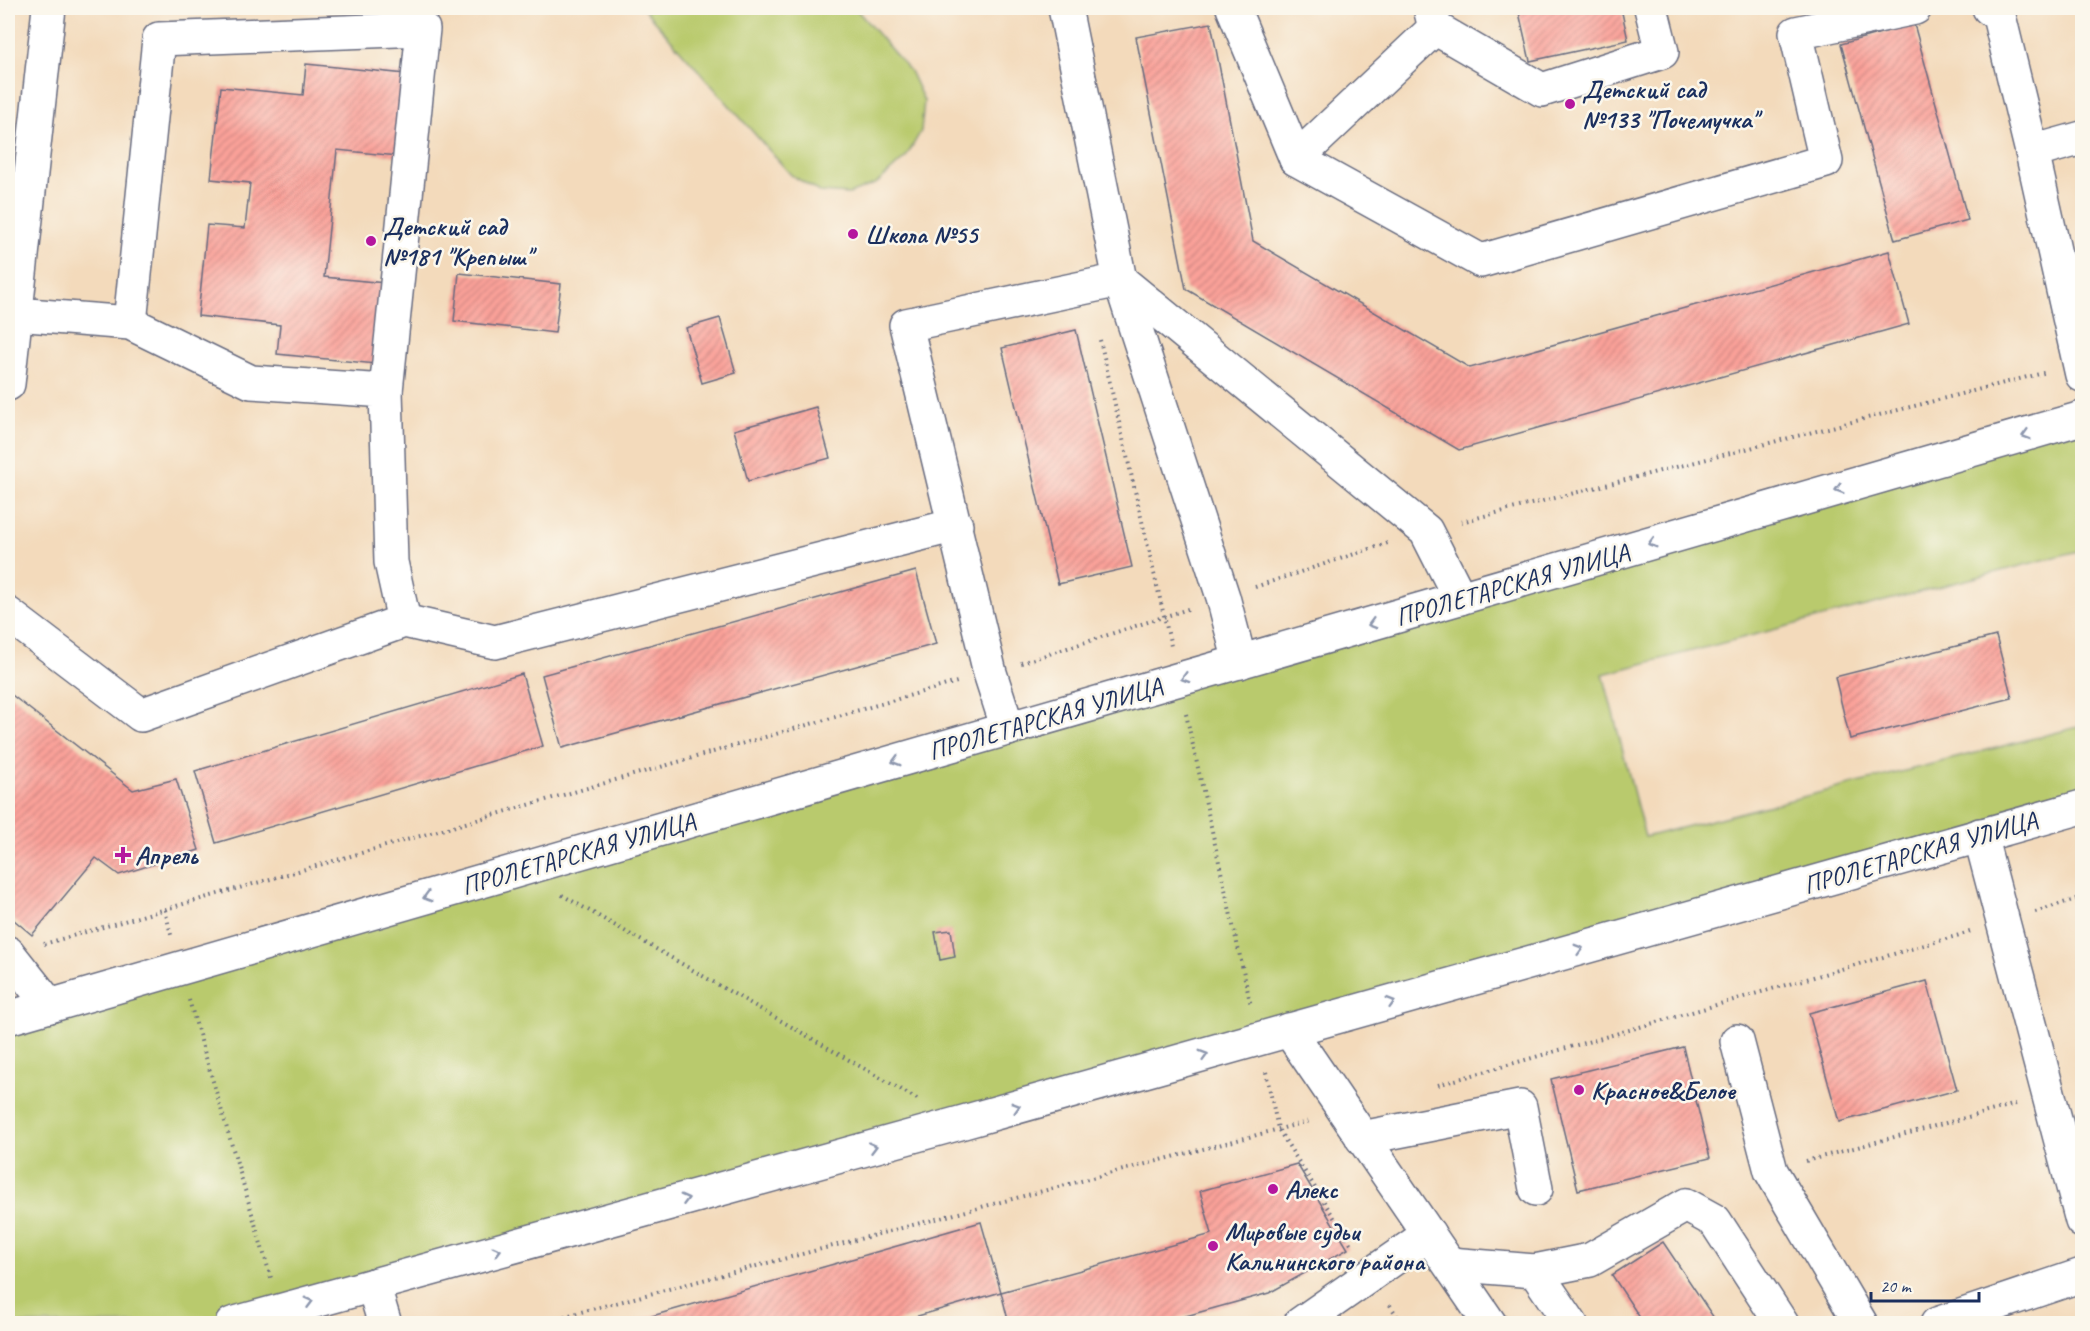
<svg xmlns="http://www.w3.org/2000/svg" width="2090" height="1331" viewBox="0 0 2090 1331" font-family="Caveat,sans-serif">
	<style>
		.green { fill: #b9ca6d; stroke: #6a7c66; stroke-width: 1.5 }
		.building { fill: url(#building-hatch) }
		.lines { fill: none; stroke-linecap: round; stroke-linejoin: round }
		.minor-casing { stroke: #676b7f; stroke-width: 36 }
		.path { stroke: #676b7f; stroke-width: 4; stroke-dasharray: 1.5 4.5; stroke-linecap: butt }
		.minor { stroke: #fff; stroke-width: 33 }
		.oneway { stroke: #8d97ae }
		.poi-dot { fill: #b5179e; stroke: #fbf7ec; stroke-width: 2 }
		.labels { text-anchor: middle; stroke-width: 5; stroke-linejoin: round; paint-order: stroke }
		.poi-label { font-size: 26px; font-weight: bold; fill: #1b2f5e; stroke: #fbf7ec; text-anchor: start }
		.street-label { font-size: 26px; fill: #1b2f5e; stroke: #fbf7ec }
	</style>
	<defs>
		<pattern id="building-hatch" width="6" height="6" patternUnits="userSpaceOnUse" patternTransform="scale(1.5)"><rect width="6" height="6" fill="#fba199"/><path d="M-1 1l2-2M0 6l6-6M5 7l2-2" fill="none" stroke="#ca8480"/></pattern>
	</defs>
	<rect width="100%" height="100%" fill="#fbf7ec"/>
	<filter id="ink" filterUnits="userSpaceOnUse"><feTurbulence type="fractalNoise" baseFrequency=".0167" numOctaves="2"/><feDisplacementMap in="SourceGraphic" scale="12" xChannelSelector="R" yChannelSelector="G"/><feConvolveMatrix kernelMatrix="1 2 1 2 8 2 1 2 1" color-interpolation-filters="sRGB"/></filter>
	<filter id="wash" filterUnits="userSpaceOnUse"><feTurbulence type="fractalNoise" baseFrequency=".008" numOctaves="4" result="noise"/><feDisplacementMap in="SourceGraphic" scale="24" xChannelSelector="R" yChannelSelector="G"/><feGaussianBlur stdDeviation="1.35" result="paint"/><feColorMatrix in="noise" values="0 0 0 0 0 0 0 0 0 0 0 0 0 0 0 0 0 1.4 0 .05"/><feComposite in="paint" operator="in"/></filter>
	<g filter="url(#wash)">
		<rect width="100%" height="100%" fill="#f3dabb"/>
		<g class="green">
			<polygon points="643,8 855,8 910,71 924,101 921,131 906,157 877,183 849,194 820,192 791,175"/>
			<polygon points="2082,418 2082,550 1603,674 1645,837 2082,726 2082,807 231,1323 8,1324 8,1029"/>
		</g>
		<g id="blocks">
			<g class="building">
				<polygon points="1453,8 1474,8 1474,9 1454,13"/>
				<polygon points="1518,8 1621,8 1628,40 1530,61"/>
				<polygon points="1211,23 1253,241 1470,368 1889,251 1909,324 1459,450 1186,289 1136,37"/>
				<polygon points="1914,24 1968,220 1895,240 1841,44"/>
				<polygon points="306,64 406,74 398,156 337,150 324,277 385,283 376,364 277,354 280,325 198,316 207,225 245,228 250,183 211,179 221,87 303,95"/>
				<polygon points="459,273 561,284 555,333 454,321"/>
				<polygon points="720,318 736,373 702,383 686,328"/>
				<polygon points="1076,330 1132,567 1058,584 1002,348"/>
				<polygon points="816,407 830,458 748,481 734,430"/>
				<polygon points="916,571 936,644 562,748 542,675"/>
				<polygon points="1996,636 2012,698 1850,739 1835,677"/>
				<polygon points="522,674 543,746 216,843 195,771"/>
				<polygon points="8,692 133,790 176,779 199,850 119,875 96,858 32,935 8,915"/>
				<polygon points="951,930 955,957 940,960 935,932"/>
				<polygon points="1927,981 1957,1090 1839,1122 1809,1013"/>
				<polygon points="1683,1047 1710,1158 1578,1190 1551,1079"/>
				<polygon points="1297,1164 1348,1249 1269,1293 1157,1324 1009,1324 1001,1292 890,1324 624,1324 981,1222 1001,1292 1212,1234 1200,1191"/>
				<polygon points="1663,1242 1718,1324 1644,1324 1612,1275"/>
			</g>
		</g>
	</g>
	<g filter="url(#ink)">
		<use href="#blocks" fill-opacity="0" stroke="#676b7f" stroke-width="1.5"/>
		<g class="lines">
			<defs>
				<g id="minor">
					<polyline points="1233,8 1296,159 1481,261 1826,161 1796,33 1915,8"/>
					<polyline points="1430,8 1435,28 1542,90 1662,52 1651,8"/>
					<polyline points="1989,8 1999,16 2032,152 2082,375"/>
					<polyline points="2032,152 2082,138"/>
					<polyline points="1296,159 1435,28"/>
					<polyline points="1120,280 1426,531 1460,598"/>
					<polyline points="1120,280 1223,597 1240,662"/>
					<polyline points="15,314 130,323 251,382 386,391 391,562 404,621"/>
					<polyline points="130,323 159,39 423,29 386,391"/>
					<polyline points="8,384 49,8"/>
					<polyline points="8,614 141,715 404,621 495,642 956,525"/>
					<polyline points="1008,729 990,673 906,325 1120,280 1065,8"/>
					<polyline points="1980,835 2082,1221"/>
					<polyline points="8,953 50,1006"/>
					<polyline points="8,1018 2082,418"/>
					<polyline points="1289,1030 1490,1324"/>
					<polyline points="1737,1041 1771,1171 1861,1324"/>
					<polyline points="1362,1138 1520,1107 1536,1189"/>
					<polyline points="1450,1264 1535,1271 1571,1324"/>
					<polyline points="1535,1271 1590,1260 1686,1205 1715,1221 1782,1324"/>
					<polyline points="373,1285 385,1324"/>
					<polyline points="232,1324 960,1123 2082,807"/>
					<polyline points="1300,1324 1429,1234"/>
					<polyline points="1937,1324 2082,1275"/>
				</g>
			</defs>
			<use href="#minor" class="minor-casing"/>
			<g class="path">
				<polyline points="1100,340 1171,646"/>
				<polyline points="1461,522 2047,372"/>
				<polyline points="1255,587 1388,543"/>
				<polyline points="1021,663 1191,608"/>
				<polyline points="1186,714 1251,1006"/>
				<polyline points="562,895 917,1099"/>
				<polyline points="165,910 171,935"/>
				<polyline points="2035,912 2082,897"/>
				<polyline points="44,944 957,682"/>
				<polyline points="189,1000 271,1278"/>
				<polyline points="1266,1072 1278,1129 1352,1246"/>
				<polyline points="1438,1085 1970,932"/>
				<polyline points="1806,1161 2016,1104"/>
				<polyline points="1390,1305 1402,1324"/>
				<polyline points="535,1324 1310,1121"/>
			</g>
			<use href="#minor" class="minor"/>
		</g>
		<defs><path id="oneway-chevron" d="M-2-3.5L2.5 0L-2 3.5" fill="none" stroke-width="1.6" stroke-linecap="round" stroke-linejoin="round" transform="scale(1.5)"/></defs>
		<g class="oneway">
			<use href="#oneway-chevron" transform="translate(2026 435) rotate(164)"/>
			<use href="#oneway-chevron" transform="translate(1839 489) rotate(164)"/>
			<use href="#oneway-chevron" transform="translate(1652 543) rotate(164)"/>
			<use href="#oneway-chevron" transform="translate(1372 624) rotate(164)"/>
			<use href="#oneway-chevron" transform="translate(1185 678) rotate(164)"/>
			<use href="#oneway-chevron" transform="translate(896 761) rotate(164)"/>
			<use href="#oneway-chevron" transform="translate(427 897) rotate(164)"/>
			<use href="#oneway-chevron" transform="translate(1579 949) rotate(-16)"/>
			<use href="#oneway-chevron" transform="translate(1391 1002) rotate(-16)"/>
			<use href="#oneway-chevron" transform="translate(1204 1055) rotate(-16)"/>
			<use href="#oneway-chevron" transform="translate(1016 1107) rotate(-16)"/>
			<use href="#oneway-chevron" transform="translate(873 1147) rotate(-15)"/>
			<use href="#oneway-chevron" transform="translate(685 1199) rotate(-15)"/>
			<use href="#oneway-chevron" transform="translate(497 1251) rotate(-15)"/>
			<use href="#oneway-chevron" transform="translate(309 1302) rotate(-15)"/>
		</g>
	</g>
	<g class="poi-dot">
		<circle cx="1570" cy="104" r="6"/>
		<circle cx="853" cy="234" r="6"/>
		<circle cx="371" cy="241" r="6"/>
		<path d="M120 846h6v6h6v6h-6v6h-6v-6h-6v-6h6z"/>
		<circle cx="1579" cy="1090" r="6"/>
		<circle cx="1273" cy="1189" r="6"/>
		<circle cx="1213" cy="1246" r="6"/>
	</g>
	<g class="labels">
		<g class="poi-label">
			<text x="1582" y="98">Детский сад<tspan x="1582" dy="30">№133 "Почемучка"</tspan></text>
			<text x="383" y="235">Детский сад<tspan x="383" dy="30">№181 "Крепыш"</tspan></text>
			<text x="865" y="243">Школа №55</text>
			<text x="135" y="864">Апрель</text>
			<text x="1591" y="1099">Красное&amp;Белое</text>
			<text x="1285" y="1198">Алекс</text>
			<text x="1225" y="1240">Мировые судьи<tspan x="1225" dy="30">Калининского района</tspan></text>
		</g>
		<g class="street-label">
			<text transform="translate(1512 584) rotate(-16)" y="9">ПРОЛЕТАРСКАЯ УЛИЦА</text>
			<text transform="translate(1045 718) rotate(-16)" y="9">ПРОЛЕТАРСКАЯ УЛИЦА</text>
			<text transform="translate(1920 852) rotate(-16)" y="9">ПРОЛЕТАРСКАЯ УЛИЦА</text>
			<text transform="translate(578 853) rotate(-16)" y="9">ПРОЛЕТАРСКАЯ УЛИЦА</text>
		</g>
	</g>
	<rect width="2090" height="1331" fill="none" stroke="#fbf7ec" stroke-width="30"/>
	<path d="M1871 1292v9h108v-9" fill="none" stroke="#1b2f5e" stroke-width="3"/>
	<text x="1880" y="1292" font-size="18" fill="#1b2f5e" stroke="#fbf7ec" stroke-width="4.5" paint-order="stroke">20 m</text>
</svg>
